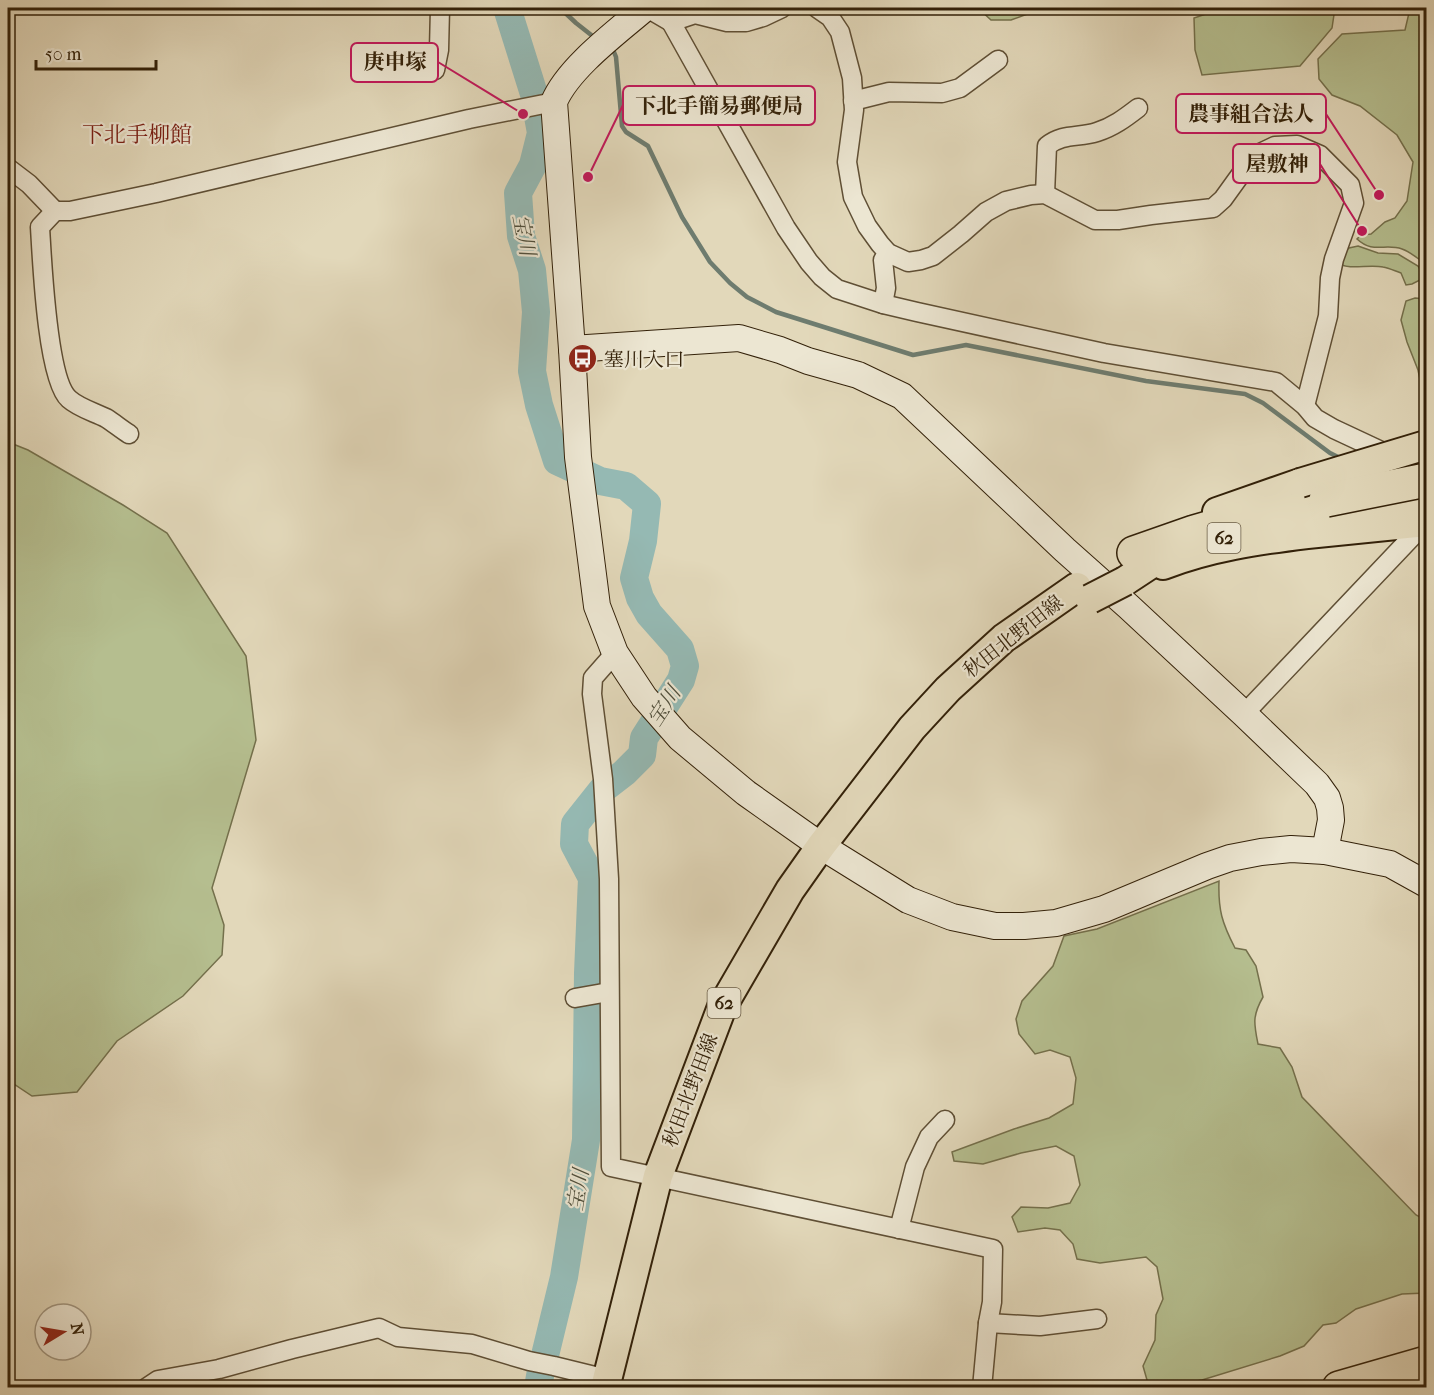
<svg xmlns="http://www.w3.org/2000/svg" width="1434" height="1395" viewBox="0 0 1434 1395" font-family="'IM FELL French Canon','Noto Serif JP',serif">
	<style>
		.green { fill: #b5be8f; stroke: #74704c; stroke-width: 1.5 }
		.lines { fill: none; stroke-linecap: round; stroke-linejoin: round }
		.stream { stroke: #6e7c6f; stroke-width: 4.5 }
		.river { stroke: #95b9b3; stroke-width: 28 }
		.street-casing { stroke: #5f4f35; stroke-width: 21 }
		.secondary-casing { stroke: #332109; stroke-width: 28 }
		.primary-casing { stroke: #332109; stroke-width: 32 }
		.highway-casing { stroke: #332109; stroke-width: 36 }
		.street { stroke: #ece6d2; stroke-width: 18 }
		.secondary { stroke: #ece6d2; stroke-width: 26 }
		.primary { stroke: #e2d8ba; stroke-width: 28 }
		.highway { stroke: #e2d8ba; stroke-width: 33 }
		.primary-bridge-casing { stroke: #332109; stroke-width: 32; stroke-linecap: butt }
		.highway-bridge-casing { stroke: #332109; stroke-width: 36; stroke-linecap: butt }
		.primary-bridge { stroke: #e2d8ba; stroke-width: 28 }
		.highway-bridge { stroke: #e2d8ba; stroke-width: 33 }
		.labels { text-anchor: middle; stroke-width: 4.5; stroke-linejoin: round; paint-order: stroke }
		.shield { fill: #ece6d2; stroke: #6a5c45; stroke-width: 1.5 }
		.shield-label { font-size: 18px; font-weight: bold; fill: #332109 }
		.poi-label { font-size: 20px; fill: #332109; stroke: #ece6d2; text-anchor: start }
		.street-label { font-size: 20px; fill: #332109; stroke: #ece6d2 }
		.water-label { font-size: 21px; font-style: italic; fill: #504f3c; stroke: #ece6d2 }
		.quarter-label { font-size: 22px; fill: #7a1f14; stroke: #ece6d2 }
		.leader { fill: none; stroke: #c2185b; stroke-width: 2 }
		.callout-dot { fill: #c2185b; stroke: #ece6d2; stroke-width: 2 }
		.callout { fill: #ece6d2; stroke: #c2185b; stroke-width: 2 }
		.callout-label { font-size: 21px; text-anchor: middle; font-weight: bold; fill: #332109 }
	</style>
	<rect width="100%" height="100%" fill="#e2d8ba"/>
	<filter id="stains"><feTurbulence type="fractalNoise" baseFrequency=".00333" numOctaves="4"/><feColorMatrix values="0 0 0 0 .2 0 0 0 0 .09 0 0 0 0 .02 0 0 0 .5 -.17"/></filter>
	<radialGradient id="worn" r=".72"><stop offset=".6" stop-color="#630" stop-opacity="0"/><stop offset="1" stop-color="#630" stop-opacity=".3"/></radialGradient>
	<g class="green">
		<polygon points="978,8 1044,8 1011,20 991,20"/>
		<polygon points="1224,8 1335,8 1332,28 1300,66 1202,75 1195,50 1194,18"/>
		<path d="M1409 8H1426V264C1419 260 1411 252 1402 249 1385 243 1373 254 1357 239L1361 235 1371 234 1385 222 1395 218 1407 201 1413 162 1397 135 1360 106 1332 95 1319 79 1318 59 1342 34 1405 30 1409 13Z"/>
		<path d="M1358 246 1378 253 1398 254 1418 266 1422 272 1420 280 1412 284 1406 285 1401 273C1395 271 1389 268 1383 267 1370 264 1349 270 1340 264V256L1349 248Z"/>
		<polygon points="1415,298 1426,299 1426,398 1423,394 1418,370 1407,342 1401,320 1406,301"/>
		<polygon points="8,442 28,450 123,505 167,533 246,656 256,740 212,888 224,925 222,955 183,996 117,1041 77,1092 32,1096 8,1080"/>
		<path d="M1219 881C1218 910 1222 923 1235 948L1246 950 1256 966 1263 997C1252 1016 1254 1024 1258 1044L1280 1048 1292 1067 1302 1097 1416 1215 1426 1220V1293L1402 1294 1356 1309 1336 1323 1323 1325 1304 1346 1280 1356 1202 1380 1164 1387H1149L1143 1366 1155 1340 1156 1315 1163 1299 1157 1267 1146 1257 1100 1263 1077 1259 1073 1244 1060 1230 1045 1228 1018 1232 1012 1217 1021 1207 1048 1208 1070 1203 1080 1185 1074 1156 1056 1146 1021 1153 983 1164 954 1161 952 1152 1014 1129 1049 1118 1073 1104 1076 1078 1070 1057 1050 1050 1035 1054 1019 1034 1016 1019 1022 1001 1053 966 1064 936 1097 929Z"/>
	</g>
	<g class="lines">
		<g class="stream">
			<polyline points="560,8 576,23 595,38"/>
			<polyline points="609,48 614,52 616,57 622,126 626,132 648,146 682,217 710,262 730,283 747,297 776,312 913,355 966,345 1146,381 1245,394 1263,403 1330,453 1342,459"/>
		</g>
		<polyline class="river" points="507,8 534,94 541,133 533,165 518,193 521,236 532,270 536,312 532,371 539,405 557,461 600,481 626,486 647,504 643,541 634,578 640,598 649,614 680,649 685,666 681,680 644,738 642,755 624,773 602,790 575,824 574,844 592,878 588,973 586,1140 564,1277 540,1376 538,1388"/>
		<defs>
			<g id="street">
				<polyline points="647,8 671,22 695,14 727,22 746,22 763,17 782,8"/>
				<polyline points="817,8 830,17 840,32 852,78 854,110 847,162 853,197 867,226 880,244 888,253 908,262 921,260 933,256 961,234 986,212 1006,201 1031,195 1045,194 1095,220 1118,220 1151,215 1213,208 1223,199 1254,156 1275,146 1297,145 1320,155 1350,185 1354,203 1334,259 1330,278 1328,316 1305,406"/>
				<polyline points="671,22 786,228 809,262 822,277 837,289 883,304 917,312 1104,353 1276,382 1305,406 1315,418 1334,429 1381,451 1390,459"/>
				<polyline points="435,70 439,50 440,8"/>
				<polyline points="853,101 889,92 942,93 960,88 998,60"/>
				<polyline points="8,168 29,184 55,211"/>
				<path d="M1045 194 1047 146C1063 133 1079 138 1097 132 1113 127 1125 118 1138 108"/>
				<polyline points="883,304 886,288 883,260 888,253"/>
				<path d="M129 434C121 429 114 423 106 418 94 412 79 408 69 399 47 380 42 259 40 227L55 211H70L156 193 469 119 554 102"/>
				<polyline points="615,653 593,678 592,694 603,779 609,879 611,1167 993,1249 992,1302 988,1323 982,1388"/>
				<polyline points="1244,714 1426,522"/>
				<polyline points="575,998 609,992"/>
				<polyline points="899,1229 915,1167 929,1137 945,1120"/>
				<polyline points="988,1323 1040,1326 1097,1319"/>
				<polyline points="146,1388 158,1380 219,1369 292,1349 379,1328 398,1337 472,1344 529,1361 554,1366 607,1379"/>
			</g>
			<g id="secondary">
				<path d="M645 8C617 32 568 68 554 102L572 349 578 457 597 606 615 653 644 697 680 738 746 793 821 846 908 900 952 917 995 926H1024L1056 923 1104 909 1207 866 1230 858 1261 852 1291 849 1325 851 1390 864 1426 884"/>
				<polyline points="572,349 739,338 780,350 808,361 858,375 902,396 1065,550 1129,607 1244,714 1317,784 1327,798 1330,808 1331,820 1325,851"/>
			</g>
			<g id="primary">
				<polyline points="1217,512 1300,483"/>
				<polyline points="1307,520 1426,497"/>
				<path d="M1163 565C1209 547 1258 540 1307 534 1347 530 1387 526 1426 522"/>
				<polyline points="1125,581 1160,558 1181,550"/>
				<polyline points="605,1388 658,1176 722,1007 790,890 821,846 912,728 948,689 1004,638 1077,587"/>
			</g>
			<g id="highway">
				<polyline points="1134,553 1194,532 1243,518 1326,500"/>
				<polyline points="1339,1388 1426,1363"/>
			</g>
		</defs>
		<use href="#street" class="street-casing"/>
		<use href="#secondary" class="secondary-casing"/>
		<use href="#primary" class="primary-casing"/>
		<use href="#highway" class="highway-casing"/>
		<use href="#street" class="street"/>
		<use href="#secondary" class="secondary"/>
		<use href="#primary" class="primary"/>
		<use href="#highway" class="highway"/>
		<defs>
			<g id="primary-bridge">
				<polyline points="1300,483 1426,445"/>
				<polyline points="1090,599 1125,581"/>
			</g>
			<polyline id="highway-bridge" points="1326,500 1426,480"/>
		</defs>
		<use href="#primary-bridge" class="primary-bridge-casing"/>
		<use href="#highway-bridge" class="highway-bridge-casing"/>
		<use href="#primary-bridge" class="primary-bridge"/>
		<use href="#highway-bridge" class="highway-bridge"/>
	</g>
	<defs>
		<symbol id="bus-disc" viewBox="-11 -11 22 22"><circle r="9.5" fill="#8f2418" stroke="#ece6d2"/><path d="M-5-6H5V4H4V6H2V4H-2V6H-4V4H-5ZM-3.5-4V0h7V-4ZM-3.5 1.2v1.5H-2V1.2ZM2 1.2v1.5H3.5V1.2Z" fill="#fff"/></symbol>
	</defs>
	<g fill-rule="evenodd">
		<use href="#bus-disc" x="566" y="342" width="33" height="33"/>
	</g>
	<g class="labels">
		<g class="shield">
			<rect x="1207.5" y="523" width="33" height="30" rx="4.5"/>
			<rect x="707.5" y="988" width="33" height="30" rx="4.5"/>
		</g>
		<g class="shield-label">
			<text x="1224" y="544">62</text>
			<text x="724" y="1009">62</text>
		</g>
		<g class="poi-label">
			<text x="604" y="366">塞川入口</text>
		</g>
		<g class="street-label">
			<text transform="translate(1013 636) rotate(-38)" y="7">秋田北野田線</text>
			<text transform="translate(690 1090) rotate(-69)" y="7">秋田北野田線</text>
		</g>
		<g class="water-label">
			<text transform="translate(524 235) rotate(79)" y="7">宝川</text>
			<text transform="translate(664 706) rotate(-57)" y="7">宝川</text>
			<text transform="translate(578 1190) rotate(-81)" y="7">宝川</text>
		</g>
		<g class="quarter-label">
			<text x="137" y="142">下北手柳館</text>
		</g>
	</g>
	<path class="leader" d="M523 114L438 62M588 177L623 105M1379 195L1326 114M1362 231L1320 164"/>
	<g class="callout-dot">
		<circle cx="523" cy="114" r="6"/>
		<circle cx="588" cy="177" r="6"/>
		<circle cx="1379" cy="195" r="6"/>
		<circle cx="1362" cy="231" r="6"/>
	</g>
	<g class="callout">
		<rect x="351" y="43" width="87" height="39" rx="6"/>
		<rect x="623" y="86" width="192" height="39" rx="6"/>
		<rect x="1176" y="94" width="150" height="39" rx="6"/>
		<rect x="1233" y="144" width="87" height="39" rx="6"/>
	</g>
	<g class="callout-label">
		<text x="395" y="69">庚申塚</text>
		<text x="719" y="113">下北手簡易郵便局</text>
		<text x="1251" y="121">農事組合法人</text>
		<text x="1277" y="171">屋敷神</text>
	</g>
	<rect width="1434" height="1395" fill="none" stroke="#e2d8ba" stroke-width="30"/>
	<rect x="9" y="9" width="1416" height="1377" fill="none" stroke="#332109" stroke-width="3"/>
	<rect x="15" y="15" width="1404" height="1365" fill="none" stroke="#332109" stroke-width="1.5"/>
	<g transform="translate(63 1332) rotate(79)"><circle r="28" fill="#ece6d2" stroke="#a29782" stroke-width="1.5"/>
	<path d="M0-4.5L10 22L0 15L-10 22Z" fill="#8f2418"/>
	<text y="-9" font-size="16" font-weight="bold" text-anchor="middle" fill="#332109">N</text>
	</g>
	<path d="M36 60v9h120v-9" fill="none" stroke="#332109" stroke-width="3"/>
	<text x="45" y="60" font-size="18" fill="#332109" stroke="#ece6d2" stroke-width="4.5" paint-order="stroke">50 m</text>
	<rect width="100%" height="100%" filter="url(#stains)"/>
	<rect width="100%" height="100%" fill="url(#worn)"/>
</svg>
